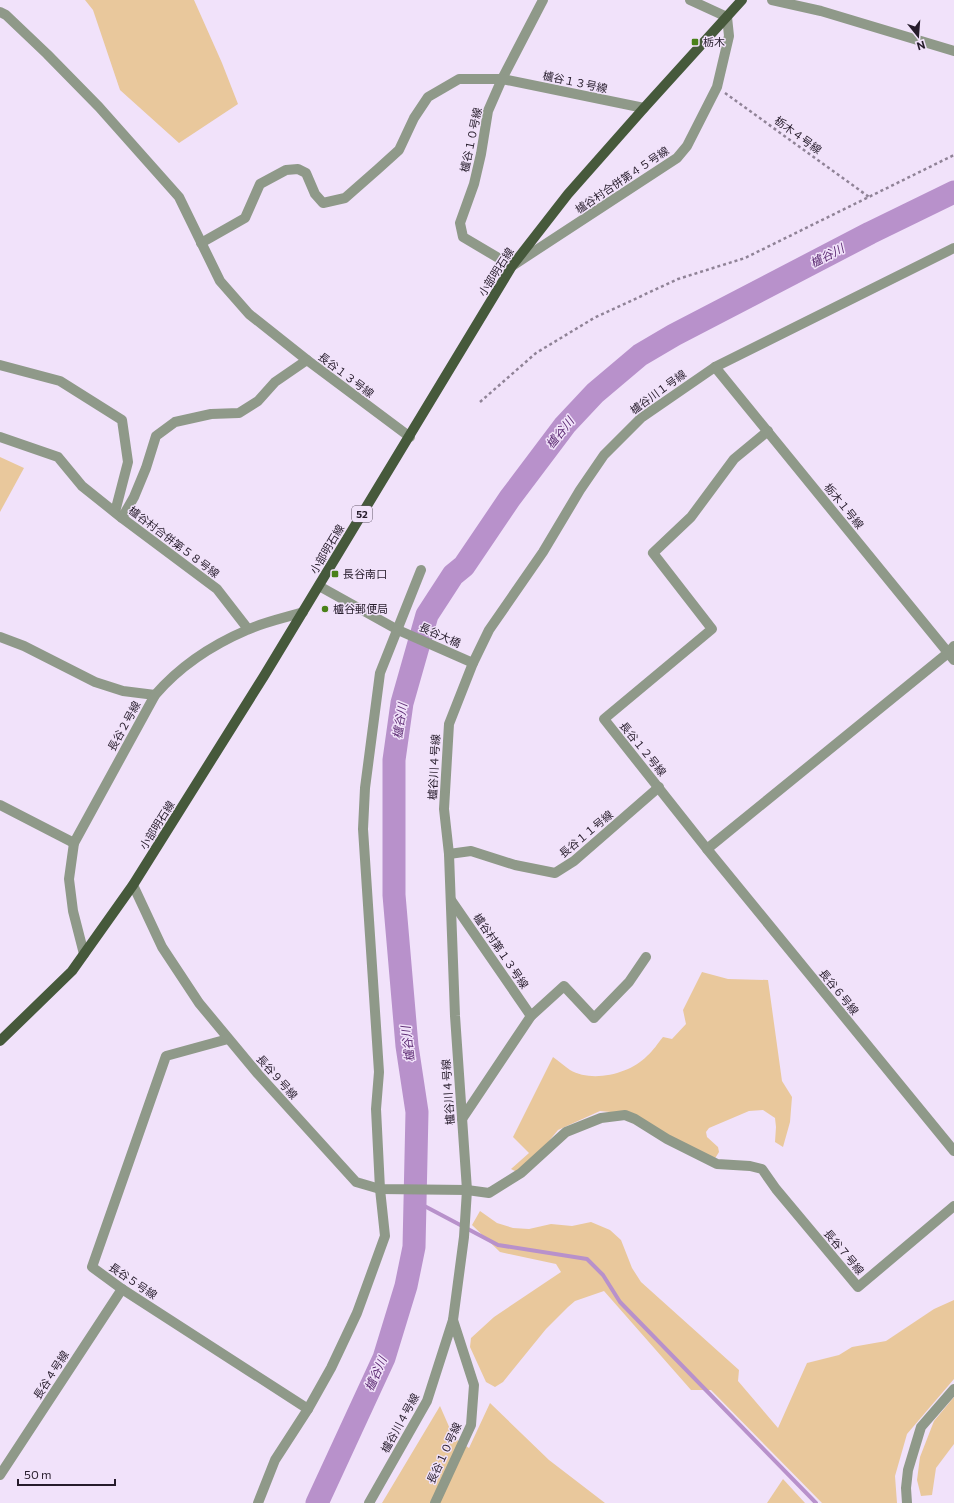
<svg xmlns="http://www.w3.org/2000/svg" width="954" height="1503" viewBox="0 0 954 1503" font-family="Commissioner,'Noto Sans JP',sans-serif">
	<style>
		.green { fill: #e9c89c }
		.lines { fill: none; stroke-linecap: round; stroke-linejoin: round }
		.stream { stroke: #b891cb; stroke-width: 4 }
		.river { stroke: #b891cb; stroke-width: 23 }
		.path { stroke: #908397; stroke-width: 2.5; stroke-dasharray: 3 3; stroke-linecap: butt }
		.minor { stroke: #8f9989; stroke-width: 10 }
		.major { stroke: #46593b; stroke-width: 10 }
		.poi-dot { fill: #4a8119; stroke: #f1e2fa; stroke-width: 1.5 }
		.labels { text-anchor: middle; stroke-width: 3; stroke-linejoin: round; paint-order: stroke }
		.shield { fill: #f1e2fa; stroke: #635769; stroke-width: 1 }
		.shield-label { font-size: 10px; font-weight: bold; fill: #261c2b }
		.poi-label { font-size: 11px; fill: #261c2b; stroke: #f1e2fa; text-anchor: start }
		.street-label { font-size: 11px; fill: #261c2b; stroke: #f1e2fa }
		.water-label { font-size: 12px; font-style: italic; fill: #5f2e75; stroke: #f1e2fa }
	</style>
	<rect width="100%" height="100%" fill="#f1e2fa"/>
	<g class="green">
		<polygon points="85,0 194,0 222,63 238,104 179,143 120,90 93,10"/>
		<polygon points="0,457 24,468 0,512"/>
		<path d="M702 972 728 979 768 980 782 1081 792 1097 790 1122 783 1147 775 1142 776 1127 775 1118 763 1110 749 1111 709 1128 706 1132 707 1137 718 1147 719 1152 714 1160 631 1114 600 1111 558 1130 539 1153 517 1172 511 1169 529 1153 513 1137 553 1057C559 1061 564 1066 570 1070 592 1083 630 1074 647 1056 653 1051 658 1043 663 1037L672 1039 686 1024 683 1010Z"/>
		<polygon points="480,1211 497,1223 513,1228 529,1229 551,1224 572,1226 591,1222 610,1230 621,1240 632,1268 641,1282 739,1370 738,1381 778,1428 807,1363 839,1355 852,1347 886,1341 934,1309 954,1300 954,1379 907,1434 895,1476 897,1503 822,1503 711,1390 691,1390 604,1291 575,1301 568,1307 546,1329 503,1382 495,1387 486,1382 470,1347 471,1338 494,1317 561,1272 556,1264 500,1252 472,1225"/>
		<polygon points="954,1397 954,1444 936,1468 932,1495 921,1496 917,1480 920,1457 934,1421"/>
		<polygon points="490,1403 549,1460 605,1503 382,1503 440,1406 454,1438 469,1448"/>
		<polygon points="783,1479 805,1503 767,1503"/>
	</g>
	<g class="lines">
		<polyline class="stream" points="415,1201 498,1245 587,1259 603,1275 620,1302 816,1503"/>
		<polyline class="river" points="317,1503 384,1358 406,1286 414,1247 417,1112 407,1046 394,895 394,760 402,703 427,615 453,575 464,566 510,498 565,425 595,393 640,355 674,335 870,233 954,192"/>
		<g class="path">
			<polyline points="725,93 869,197"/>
			<polyline points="480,402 536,353 594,318 678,279 745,258 954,155"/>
		</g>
		<g class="minor">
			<polyline points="543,0 502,79 488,111 481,154 474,184 460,223 463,237 512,266 677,158 687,146 717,87 729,36 727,17 690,0"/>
			<polyline points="772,0 821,11 954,51"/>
			<polyline points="0,12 6,15 47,54 99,107 179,197 220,281 249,314 307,360"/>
			<polyline points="201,243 245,218 260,184 286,170 298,169 306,173 315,194 323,203 345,198 378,169 399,150 414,118 428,97 459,79 502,79 644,108"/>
			<polyline points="0,365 60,381 122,420 128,462 115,512"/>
			<polyline points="715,367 954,660"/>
			<polyline points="768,431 734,459 691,517 653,553 712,629 604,719 707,849 948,653 954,646"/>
			<polyline points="0,437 58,457 82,486 122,518 217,589 248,629"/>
			<polyline points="122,518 134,497 146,468 156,436 175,422 211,414 239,413 258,401 275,382 307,360 410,437"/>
			<polyline points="319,586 398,630 473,663"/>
			<polyline points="0,637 24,646 95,682 123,691 155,695"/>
			<path d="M0 805 74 843 155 695C180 666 212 645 247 630 264 622 285 618 303 612"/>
			<polyline points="74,843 69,879 73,911 84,954"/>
			<polyline points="707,849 954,1151"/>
			<polyline points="449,854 471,851 515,865 555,873 574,861 659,787"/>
			<polyline points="133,885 162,947 199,1003 258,1074 356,1182 380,1189 467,1190 489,1193 521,1173 566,1132 601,1118 625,1115 635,1119 667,1139 717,1164 750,1166 762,1169 776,1189 858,1287 954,1206"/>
			<polyline points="451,900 531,1016"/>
			<polyline points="228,1039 166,1056 92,1267 122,1289 308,1409"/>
			<polyline points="462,1119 531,1016 564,986 594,1018 629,982 646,957"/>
			<polyline points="0,1475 122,1289"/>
			<polyline points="258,1503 275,1460 308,1409 331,1368 357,1313 385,1236 380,1189 376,1109 379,1072 363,829 365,788 380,673 421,570"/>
			<polyline points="369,1503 427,1401 453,1320 464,1237 467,1190 455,1016 449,854 444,809 449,724 473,663 489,630 543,552 580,490 604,455 641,418 715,367 954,248"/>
			<polyline points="435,1503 471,1425 474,1385 453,1320"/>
			<polyline points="907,1503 906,1488 908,1470 921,1427 954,1389"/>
		</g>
		<polyline class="major" points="0,1041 72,971 133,885 264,676 512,266 568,194 644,108 742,0"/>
	</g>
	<g class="poi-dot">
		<rect x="691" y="38" width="8" height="8" rx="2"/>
		<rect x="331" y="570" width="8" height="8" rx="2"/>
		<circle cx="325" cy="609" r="4"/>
	</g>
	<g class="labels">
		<rect class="shield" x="352" y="506" width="20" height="16" rx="3"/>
		<g class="shield-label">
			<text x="362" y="518">52</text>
		</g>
		<g class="poi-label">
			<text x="703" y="46">栃木</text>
			<text x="343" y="578">長谷南口</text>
			<text x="333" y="613">櫨谷郵便局</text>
		</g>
		<g class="street-label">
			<text transform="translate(575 82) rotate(12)" y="4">櫨谷１３号線</text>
			<text transform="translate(798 135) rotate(36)" y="4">栃木４号線</text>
			<text transform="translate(471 140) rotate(-78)" y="4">櫨谷１０号線</text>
			<text transform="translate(622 180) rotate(-34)" y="4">櫨谷村合併第４５号線</text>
			<text transform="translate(496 272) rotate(-57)" y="4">小部明石線</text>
			<text transform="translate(346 375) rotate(37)" y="4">長谷１３号線</text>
			<text transform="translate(658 392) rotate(-36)" y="4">櫨谷川１号線</text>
			<text transform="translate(844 506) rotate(51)" y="4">栃木１号線</text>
			<text transform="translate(174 542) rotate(37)" y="4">櫨谷村合併第５８号線</text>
			<text transform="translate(327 549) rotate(-59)" y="4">小部明石線</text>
			<text transform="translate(440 635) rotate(24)" y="4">長谷大橋</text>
			<text transform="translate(124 726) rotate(-61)" y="4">長谷２号線</text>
			<text transform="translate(643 749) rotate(51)" y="4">長谷１２号線</text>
			<text transform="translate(434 767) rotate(-87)" y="4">櫨谷川４号線</text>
			<text transform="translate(157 825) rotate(-58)" y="4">小部明石線</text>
			<text transform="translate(586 834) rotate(-40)" y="4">長谷１１号線</text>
			<text transform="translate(501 951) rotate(56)" y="4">櫨谷村第１３号線</text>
			<text transform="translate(839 992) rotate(51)" y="4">長谷６号線</text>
			<text transform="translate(277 1077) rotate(48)" y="4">長谷９号線</text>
			<text transform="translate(448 1092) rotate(-94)" y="4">櫨谷川４号線</text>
			<text transform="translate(844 1252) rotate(50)" y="4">長谷７号線</text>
			<text transform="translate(133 1281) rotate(34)" y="4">長谷５号線</text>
			<text transform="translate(51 1375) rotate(-57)" y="4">長谷４号線</text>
			<text transform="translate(400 1423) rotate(-61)" y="4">櫨谷川４号線</text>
			<text transform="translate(444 1453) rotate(-65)" y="4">長谷１０号線</text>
		</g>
		<g class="water-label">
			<text transform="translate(827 256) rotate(-27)" y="4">櫨谷川</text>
			<text transform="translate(560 433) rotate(-51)" y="4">櫨谷川</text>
			<text transform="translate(400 721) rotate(-81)" y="4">櫨谷川</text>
			<text transform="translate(408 1044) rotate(-97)" y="4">櫨谷川</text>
			<text transform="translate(376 1374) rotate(-66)" y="4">櫨谷川</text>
		</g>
	</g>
	<g transform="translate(918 36) rotate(163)" stroke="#f1e2fa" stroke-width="3" paint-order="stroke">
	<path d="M0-3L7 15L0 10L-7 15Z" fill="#261c2b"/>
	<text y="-6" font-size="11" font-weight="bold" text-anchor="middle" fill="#261c2b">N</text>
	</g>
	<path d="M18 1479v6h97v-6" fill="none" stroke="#261c2b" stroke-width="2"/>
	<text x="24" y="1479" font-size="12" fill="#261c2b" stroke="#f1e2fa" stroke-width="3" paint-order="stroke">50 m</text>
</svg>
